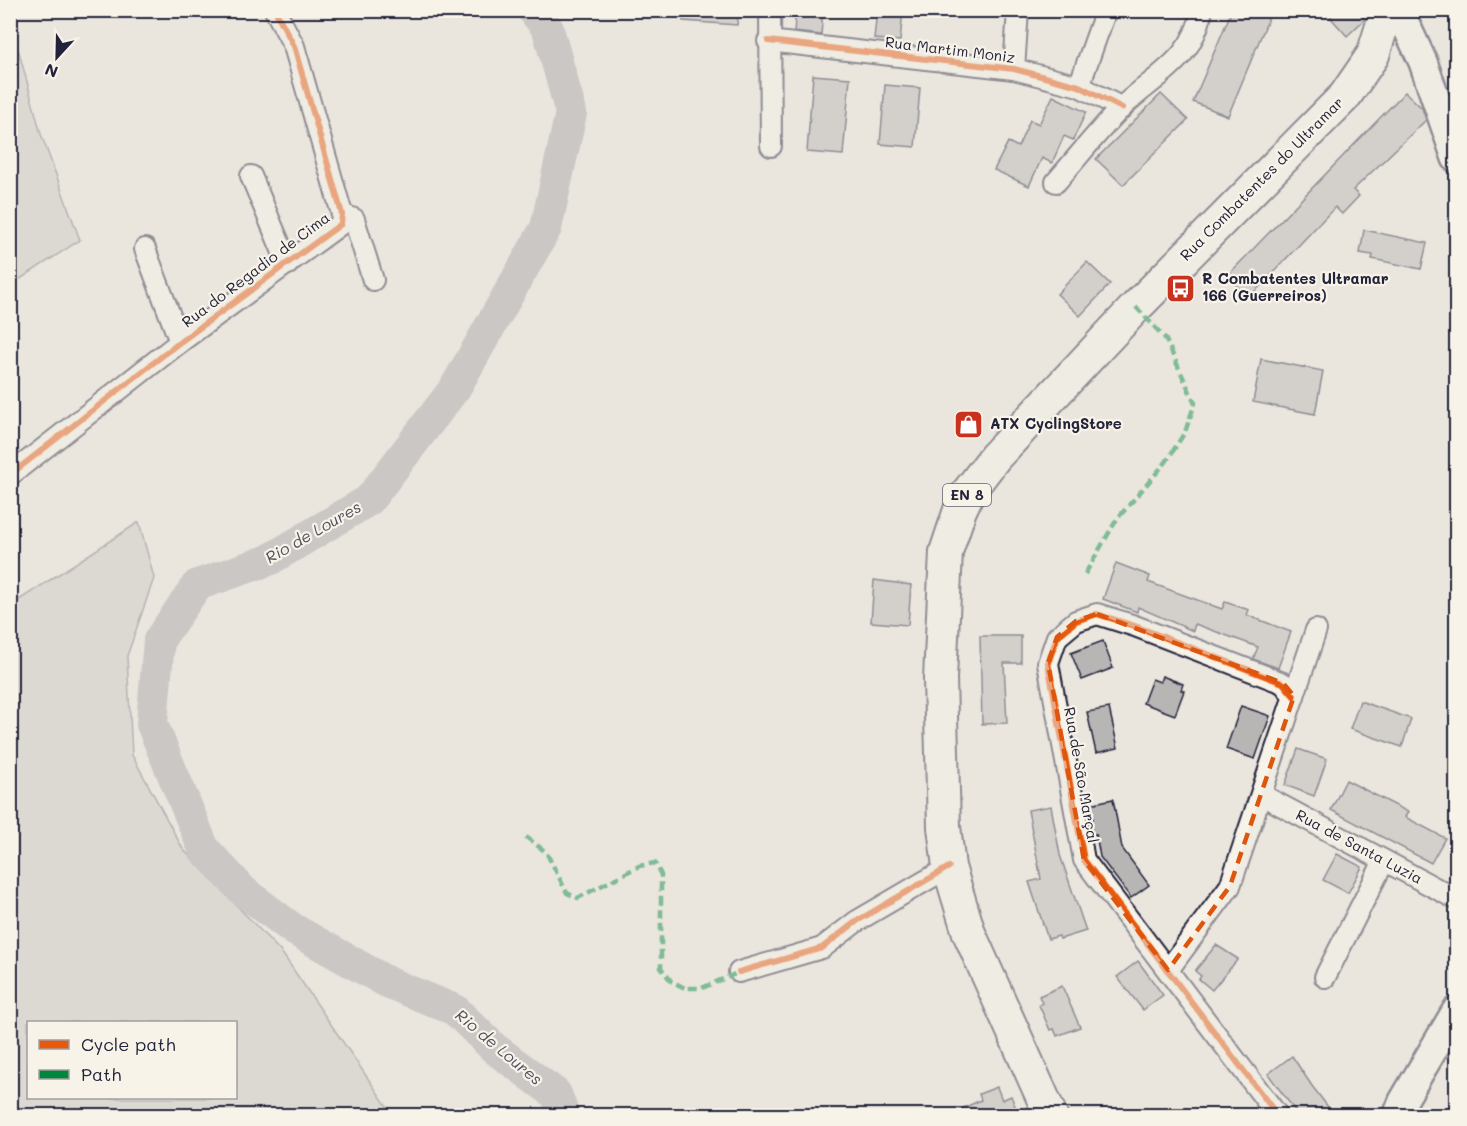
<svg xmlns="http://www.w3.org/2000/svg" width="1467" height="1126" viewBox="0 0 1467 1126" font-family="Mali,sans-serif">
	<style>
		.green { fill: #cdc9c6; stroke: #787680; stroke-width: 1.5; fill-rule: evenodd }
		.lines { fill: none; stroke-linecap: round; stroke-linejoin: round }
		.river { stroke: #a6a3a6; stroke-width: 32 }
		.building { fill: #b8b6b5; stroke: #22223b; stroke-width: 1.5 }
		.street-casing { stroke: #22223b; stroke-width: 24 }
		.secondary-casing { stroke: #22223b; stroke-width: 32 }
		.primary-casing { stroke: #22223b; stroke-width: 36 }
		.street { stroke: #f7f3e8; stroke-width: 20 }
		.secondary { stroke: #f7f3e8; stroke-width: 27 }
		.primary { stroke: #f7f3e8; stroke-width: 32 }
		.quiet { stroke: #00873e; stroke-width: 4.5; stroke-dasharray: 9 4.5; stroke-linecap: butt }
		.cycleway-casing { stroke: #f7f3e8; stroke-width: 10 }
		.cycleway { stroke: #e8590c; stroke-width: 6 }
		.marked { fill: none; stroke: #de560e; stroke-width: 4.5; stroke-dasharray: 12 8; stroke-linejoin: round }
		.labels { text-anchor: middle; stroke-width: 4.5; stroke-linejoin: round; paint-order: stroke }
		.shield { fill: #f7f3e8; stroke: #62616f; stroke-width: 1.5 }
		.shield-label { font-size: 14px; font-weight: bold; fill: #22223b }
		.street-label { font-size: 15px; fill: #22223b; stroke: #f7f3e8 }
		.poi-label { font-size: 15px; font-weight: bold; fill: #22223b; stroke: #f7f3e8; text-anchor: start }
		.water-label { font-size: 16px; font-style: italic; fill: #504f60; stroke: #f7f3e8 }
	</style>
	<rect width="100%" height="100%" fill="#eae6de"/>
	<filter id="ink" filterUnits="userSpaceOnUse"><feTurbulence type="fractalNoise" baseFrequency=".0167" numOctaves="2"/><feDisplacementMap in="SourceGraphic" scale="12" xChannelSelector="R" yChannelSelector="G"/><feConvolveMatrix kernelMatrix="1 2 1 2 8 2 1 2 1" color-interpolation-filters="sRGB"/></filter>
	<g filter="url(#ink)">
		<g class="green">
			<polygon points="11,35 19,52 41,134 80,240 11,285"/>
			<path d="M139 522 154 578 127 656 132 755 183 849 282 953 393 1115H11V584L16 602ZM28 1022H236V1098H28Z"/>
		</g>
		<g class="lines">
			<polyline class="river" points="533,10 548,29 571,113 546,228 455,388 369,500 269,560 197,585 159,640 152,724 204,849 243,891 293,929 387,982 455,1010 495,1049 556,1094 564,1116"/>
		</g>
		<g class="building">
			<polygon points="683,10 739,10 737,25 683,21"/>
			<polygon points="796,10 823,10 821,35 794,32"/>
			<polygon points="877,10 903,10 900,41 874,39"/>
			<polygon points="1232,10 1272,10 1228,116 1193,102"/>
			<polygon points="1337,10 1362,10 1361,16 1365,19 1347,36 1330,17"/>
			<polygon points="813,75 850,78 843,155 807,152"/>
			<polygon points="885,85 920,88 915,147 880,144"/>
			<polygon points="1405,92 1422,108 1426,120 1353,190 1359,196 1342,214 1335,207 1249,298 1232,281 1234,279 1229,274"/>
			<polygon points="1161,94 1188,120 1123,185 1096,159"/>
			<polygon points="1053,96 1086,112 1073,140 1064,136 1052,163 1042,158 1029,186 994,170 1008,142 1018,147 1030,120 1039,124"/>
			<polygon points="1364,230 1427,243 1421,269 1372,259 1373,255 1360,253"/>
			<polygon points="1087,262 1110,284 1080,316 1057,294"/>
			<polygon points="1261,359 1323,371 1315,414 1253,402"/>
			<polygon points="1116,563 1150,576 1148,582 1222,609 1225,602 1249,610 1247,615 1291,632 1278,668 1253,659 1258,647 1195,624 1193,631 1138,607 1137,612 1103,599"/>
			<polygon points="874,580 911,585 908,625 871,622"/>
			<polygon points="980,636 1021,636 1021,663 1004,663 1007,723 982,724"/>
			<polygon points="1103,641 1113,668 1082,680 1071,653"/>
			<polygon points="1162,676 1183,684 1181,690 1184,691 1175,715 1143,703 1152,679 1160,682"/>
			<polygon points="1360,701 1411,719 1402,747 1350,729"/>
			<polygon points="1241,706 1270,716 1255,759 1226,749"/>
			<polygon points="1109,708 1118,748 1096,753 1087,712"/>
			<polygon points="1298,749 1327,759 1314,796 1285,785"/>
			<polygon points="1346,780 1408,812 1405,817 1445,838 1431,863 1331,810"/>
			<polygon points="1113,799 1122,848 1149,885 1131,898 1100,857 1096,834 1092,835 1089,820 1093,819 1090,804"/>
			<polygon points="1051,806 1060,855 1086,931 1060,939 1059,936 1048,939 1029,882 1041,879 1028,810"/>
			<polygon points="1337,854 1362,867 1348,893 1323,880"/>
			<polygon points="1216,945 1238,959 1212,990 1199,979 1201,976 1195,971"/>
			<polygon points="1138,961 1163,995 1143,1010 1117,977"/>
			<polygon points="1062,986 1080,1027 1057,1036 1054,1029 1050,1030 1039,1005 1042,1003 1039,996"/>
			<polygon points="1292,1056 1312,1086 1335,1116 1299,1116 1268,1074"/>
			<polygon points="997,1087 1002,1100 1011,1096 1019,1116 946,1116 981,1100 979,1094"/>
		</g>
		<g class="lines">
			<defs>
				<g id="street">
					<polyline points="770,10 771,146"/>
					<polyline points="768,41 1014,69 1079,86 1122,108"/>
					<polyline points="1014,69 1018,10"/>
					<polyline points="1079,86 1106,10"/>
					<polyline points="251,176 288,264"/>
					<path d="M1056 182C1078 157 1098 131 1121 108 1155 75 1193 61 1202 10"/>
					<polyline points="342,214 354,219 373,280"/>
					<polyline points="145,249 180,342"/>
					<polyline points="10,475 180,342 341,224 342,214 294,46 275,10"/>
					<polyline points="1262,795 1456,899"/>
					<polyline points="1168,970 1230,886 1316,630"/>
					<polyline points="739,972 822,948 857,921 949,867"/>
					<polyline points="1325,977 1384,861"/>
					<polyline points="1278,1116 1084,860 1048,663 1057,637 1076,621 1097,614 1135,626 1283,683 1294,696"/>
				</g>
				<g id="secondary">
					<polyline points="1399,10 1423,62 1456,158"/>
					<polyline points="1397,1116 1403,1101 1456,1011"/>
				</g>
				<polyline id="primary" points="1051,1116 969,933 949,867 944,827 940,679 946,552 960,510 969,491 995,457 1136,307 1345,96 1373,55 1387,10"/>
			</defs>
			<use href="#street" class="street-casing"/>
			<use href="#secondary" class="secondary-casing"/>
			<use href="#primary" class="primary-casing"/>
			<use href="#street" class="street"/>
			<use href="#secondary" class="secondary"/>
			<use href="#primary" class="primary"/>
			<g class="quiet">
				<polyline points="1085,574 1117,519 1166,462 1185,432 1195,403 1165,338 1136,307"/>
				<polyline points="526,837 546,852 567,893 578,898 639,866 655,863 661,875 661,968 671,981 685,988 702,988 742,971"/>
			</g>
			<defs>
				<g id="cycleway">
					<polyline points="768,41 1014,69 1079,86 1122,108"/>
					<polyline points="10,475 180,342 341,224 342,214 294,46 275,10"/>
					<polyline points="739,972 822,948 857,921 949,867"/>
					<polyline points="1278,1116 1084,860 1048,663 1057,637 1076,621 1097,614 1135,626 1283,683 1294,696"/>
				</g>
			</defs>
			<use href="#cycleway" class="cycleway-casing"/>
			<use href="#cycleway" class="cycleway"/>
		</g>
	</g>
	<path d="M0 0H1467V1126H0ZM1097 614 1283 683 1294 696 1230 886 1168 970 1084 860 1048 663 1057 637 1076 621Z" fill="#eae6de" fill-opacity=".55" fill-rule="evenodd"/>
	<path class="marked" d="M1097 614 1283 683 1294 696 1230 886 1168 970 1084 860 1048 663 1057 637 1076 621Z"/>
	<defs>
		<symbol id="bus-square" viewBox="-11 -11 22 22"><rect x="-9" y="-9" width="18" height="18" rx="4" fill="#c8321e" stroke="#f7f3e8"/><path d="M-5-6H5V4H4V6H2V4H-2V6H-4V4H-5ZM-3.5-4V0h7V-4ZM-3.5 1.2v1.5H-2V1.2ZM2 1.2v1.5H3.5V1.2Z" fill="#fff"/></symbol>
		<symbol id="shop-square" viewBox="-11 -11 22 22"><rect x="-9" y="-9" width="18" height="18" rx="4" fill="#c8321e" stroke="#f7f3e8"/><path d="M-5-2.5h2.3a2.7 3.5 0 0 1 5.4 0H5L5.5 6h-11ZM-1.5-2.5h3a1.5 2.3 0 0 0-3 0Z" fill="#fff"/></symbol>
	</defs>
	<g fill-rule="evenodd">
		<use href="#bus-square" x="1164" y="272" width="33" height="33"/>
		<use href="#shop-square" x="952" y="408" width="33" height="33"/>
	</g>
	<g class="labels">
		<rect class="shield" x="943" y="484" width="48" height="22" rx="4.5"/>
		<g class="shield-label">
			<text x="967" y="500">EN 8</text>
		</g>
		<g class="street-label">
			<text transform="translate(950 50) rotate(7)" y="5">Rua Martim Moniz</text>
			<text transform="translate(1262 179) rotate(-45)" y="5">Rua Combatentes do Ultramar</text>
			<text transform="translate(256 270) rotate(-37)" y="5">Rua do Regadio de Cima</text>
			<text transform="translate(1081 775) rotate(80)" y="5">Rua de São Marçal</text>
			<text transform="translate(1359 847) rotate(28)" y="5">Rua de Santa Luzia</text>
		</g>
		<g class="poi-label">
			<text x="1202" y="284">R Combatentes Ultramar<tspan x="1202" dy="17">166 (Guerreiros)</tspan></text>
			<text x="990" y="429">ATX CyclingStore</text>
		</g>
		<g class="water-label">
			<text transform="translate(313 532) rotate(-30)" y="6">Rio de Loures</text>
			<text transform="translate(499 1047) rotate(40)" y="6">Rio de Loures</text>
		</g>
	</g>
	<rect width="1467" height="1126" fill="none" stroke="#f7f3e8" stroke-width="36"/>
	<rect x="18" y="18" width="1431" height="1090" fill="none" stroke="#22223b" stroke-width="2" filter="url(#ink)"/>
	<rect x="27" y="1021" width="210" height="78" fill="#f7f3e8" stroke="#a29fa3" stroke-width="1.5"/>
	<rect x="39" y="1040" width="30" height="9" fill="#e8590c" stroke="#a29fa3" stroke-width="1.5"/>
	<text x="81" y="1051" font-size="18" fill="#22223b">Cycle path</text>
	<rect x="39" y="1070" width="30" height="9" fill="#00873e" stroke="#a29fa3" stroke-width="1.5"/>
	<text x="81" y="1081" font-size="18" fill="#22223b">Path</text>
	<g transform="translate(57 57) rotate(202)" stroke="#f7f3e8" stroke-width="4.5" paint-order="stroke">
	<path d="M0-4.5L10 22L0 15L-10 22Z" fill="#22223b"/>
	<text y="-9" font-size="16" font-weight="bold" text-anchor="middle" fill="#22223b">N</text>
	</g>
</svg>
